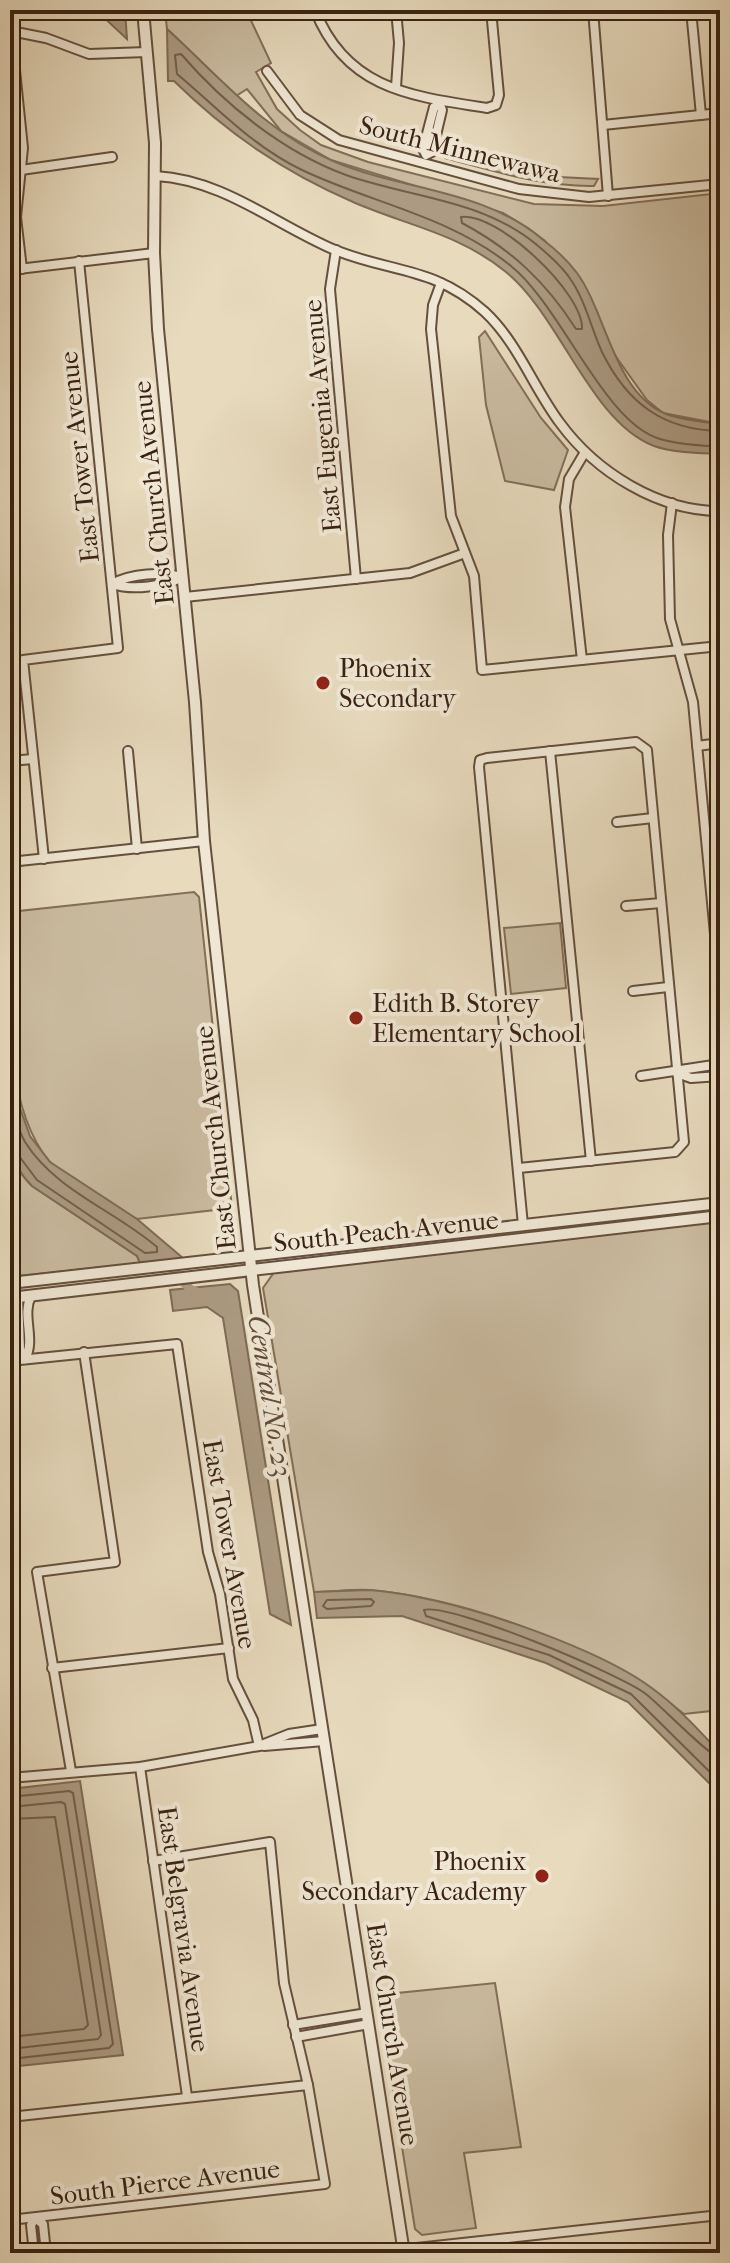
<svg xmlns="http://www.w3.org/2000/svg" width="730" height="2263" viewBox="0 0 730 2263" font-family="'IM FELL French Canon',serif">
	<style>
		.green { fill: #cabba0; stroke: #826e59; stroke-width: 2 }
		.water { fill: #ac9b83; stroke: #7e6b56; stroke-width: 2 }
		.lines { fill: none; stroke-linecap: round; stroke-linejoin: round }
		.shore { stroke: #735e4a; stroke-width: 2 }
		.canal { stroke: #ac9b83; stroke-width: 9 }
		.minor-casing { stroke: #65503d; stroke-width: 12 }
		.tertiary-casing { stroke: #65503d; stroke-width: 14 }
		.minor { stroke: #efe7d4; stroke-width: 8 }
		.tertiary { stroke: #efe7d4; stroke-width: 10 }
		.poi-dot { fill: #8f2418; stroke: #efe7d4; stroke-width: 3 }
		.labels { text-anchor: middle; stroke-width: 8; stroke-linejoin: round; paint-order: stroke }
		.street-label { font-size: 26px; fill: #3a2212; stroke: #efe7d4 }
		.poi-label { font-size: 26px; fill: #3a2212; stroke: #efe7d4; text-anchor: start }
		.water-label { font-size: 28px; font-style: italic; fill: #624c3a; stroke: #efe7d4 }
	</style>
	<rect width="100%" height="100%" fill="#e7dabd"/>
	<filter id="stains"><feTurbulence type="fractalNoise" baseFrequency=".0025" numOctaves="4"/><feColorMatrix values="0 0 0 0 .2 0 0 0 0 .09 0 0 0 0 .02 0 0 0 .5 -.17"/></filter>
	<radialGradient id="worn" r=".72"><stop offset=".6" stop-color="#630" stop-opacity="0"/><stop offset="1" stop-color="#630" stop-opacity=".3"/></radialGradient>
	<g class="green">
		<polygon points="165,10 246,10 271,63 256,72 277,109 300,130 321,145 368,162 534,204 603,206 720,193 720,424 663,413 647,400 609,347 597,311 545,241 528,228 503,213 331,160 281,131 247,89 236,96 167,29"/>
		<path d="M442 148 559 177 598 179 594 186C543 187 494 171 445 158Z"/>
		<polygon points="485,331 541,418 568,450 554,490 505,481 486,405 479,337"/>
		<path d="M194 892 199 897 232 1208 137 1219C108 1203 72 1186 49 1161 0 1101 10 989 10 912Z"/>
		<polygon points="560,923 566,988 511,994 504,928"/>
		<polygon points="10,1160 32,1186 137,1256 140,1263 10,1277"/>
		<path d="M720 1220V1710L684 1714C605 1650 471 1599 369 1590 351 1589 332 1592 314 1592L263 1288 275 1271Z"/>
		<polygon points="495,1983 521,2147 464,2153 476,2228 422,2235 415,2229 378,1995"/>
	</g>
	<g class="water">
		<polygon points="94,10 125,10 127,39 98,12"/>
		<path d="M167 29C220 77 265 132 333 161 403 191 481 188 542 239 554 248 568 261 577 273 606 312 614 393 666 414 683 420 702 422 720 424V454C699 453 674 453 654 446 590 421 561 317 506 272 458 233 408 226 353 202 284 172 228 134 174 81H168Z"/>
		<path d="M10 1080 30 1136 50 1162 137 1219 184 1259 140 1263 137 1256 32 1186C1 1156 10 1121 10 1080Z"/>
		<polygon points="230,1284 238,1291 291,1625 270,1614 223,1318 207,1307 173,1311 170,1290"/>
		<path d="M368 1590C442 1594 589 1643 649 1686 676 1705 698 1729 720 1753V1794L628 1702 546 1663 402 1616 317 1618 314 1592Z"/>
		<polygon points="80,1781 123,2055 10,2067 10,1789"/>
	</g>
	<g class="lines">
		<g class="shore">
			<path d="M461 217C496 211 584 293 582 329H576C546 282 511 249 462 223Z"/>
			<path d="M720 431C663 430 627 403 602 352 591 328 586 302 571 280 563 267 549 255 537 245 482 199 411 198 346 175 283 152 224 104 181 54L175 55 177 74C218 108 252 146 302 170 371 203 450 216 511 266 561 306 605 424 660 439 679 445 700 445 720 447"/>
			<path d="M10 1101C15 1114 18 1130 25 1142 56 1191 114 1210 157 1247V1252L145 1253 37 1180 19 1156 10 1154"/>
			<polygon points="371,1599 374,1602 371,1606 327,1609 323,1606 327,1600"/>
			<path d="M720 1758C710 1757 660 1705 646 1694 620 1674 449 1602 424 1610L426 1616 549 1655 631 1694 720 1782"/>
			<polyline points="10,1797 69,1791 73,1793 113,2044 109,2048 10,2059"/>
			<polyline points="10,1807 61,1802 65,1804 101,2035 98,2039 10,2049"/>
			<polyline points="10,1819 55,1817 88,2025 84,2029 10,2037"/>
		</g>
		<polyline class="canal" points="164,1261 191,1290 200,1293"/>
		<defs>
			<g id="minor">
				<path d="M315 10C346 89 410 96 487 108L496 105 499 95 491 10"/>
				<polyline points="396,10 399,43 396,87"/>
				<polyline points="593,10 608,196"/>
				<polyline points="691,10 701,115"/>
				<polyline points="267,71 300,115 339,140 519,189 589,197 720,184"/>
				<polygon points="440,105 442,110 432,152 426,155 423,149 434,107"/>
				<polyline points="603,125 720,113"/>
				<polyline points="21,170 112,157"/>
				<path d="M156 176C224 180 274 224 335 250 391 273 434 266 485 312 518 343 533 387 560 423 596 472 658 511 720 511"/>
				<polyline points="336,250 330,289 356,579"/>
				<polyline points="22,269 16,217 23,148 11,31 46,38 89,54 147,52"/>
				<polyline points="10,270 154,253"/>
				<polyline points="441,283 433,305 431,329 451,516 474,576 482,670 720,646"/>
				<polyline points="672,503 668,535 670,619 693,702 720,987"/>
				<polyline points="10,523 10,549"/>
				<path d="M112 584C132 573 161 572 183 577"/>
				<path d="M112 584C134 591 163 586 183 577"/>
				<polyline points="185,597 410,573 465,553"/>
				<polyline points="582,660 565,507 569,479 585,452"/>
				<polyline points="697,746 720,743"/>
				<polyline points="128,751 137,849"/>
				<polyline points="550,751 591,1161"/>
				<polyline points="10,761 33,759"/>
				<polyline points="617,822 653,818"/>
				<polyline points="44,859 23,660 118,648 79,261"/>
				<polyline points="10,862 204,841"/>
				<polyline points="626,906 661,903"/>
				<polyline points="633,991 668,987"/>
				<polyline points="677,1073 691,1078 720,1076"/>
				<polyline points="641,1076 720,1064"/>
				<polyline points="519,1168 675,1152 684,1142 647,750 636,742 487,758 480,760 479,767 523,1225"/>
				<polyline points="18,1297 20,1349 25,1359"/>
				<path d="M25 1359C36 1339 21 1316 31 1296"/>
				<polyline points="10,1361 177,1344 208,1552 220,1594 233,1679 253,1720 259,1746"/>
				<polyline points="52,1668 229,1648"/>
				<polyline points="264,1746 324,1741"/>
				<polyline points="140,1767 187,2096"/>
				<polyline points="71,1771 37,1572 115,1562 84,1352"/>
				<polyline points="10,1778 140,1767 259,1746 289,1734 322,1729"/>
				<polyline points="293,2025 367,2013"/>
				<polyline points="296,2037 369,2024"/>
				<polyline points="10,2117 308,2085"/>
				<polyline points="10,2220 325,2184 308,2085 284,1983 270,1842 153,1861"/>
				<polyline points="34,2253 31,2225 35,2218 43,2224 46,2253"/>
				<polyline points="371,2253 720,2215"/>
			</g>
			<g id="tertiary">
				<polyline points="143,10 155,143 154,253 158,329 195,702 204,841 253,1285 404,2253"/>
				<polyline points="10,1283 720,1203"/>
				<polyline points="10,1298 720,1216"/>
			</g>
		</defs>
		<use href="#minor" class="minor-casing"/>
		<use href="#tertiary" class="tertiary-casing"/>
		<use href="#minor" class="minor"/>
		<use href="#tertiary" class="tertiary"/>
	</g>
	<g class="poi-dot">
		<circle cx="323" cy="683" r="8"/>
		<circle cx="356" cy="1018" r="8"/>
		<circle cx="542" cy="1876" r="8"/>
	</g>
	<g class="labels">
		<g class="street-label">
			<text transform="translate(460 149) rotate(14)" y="9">South Minnewawa</text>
			<text transform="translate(322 416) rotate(-95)" y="9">East Eugenia Avenue</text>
			<text transform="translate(79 457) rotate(-96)" y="9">East Tower Avenue</text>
			<text transform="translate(153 493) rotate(-96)" y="9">East Church Avenue</text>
			<text transform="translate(215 1138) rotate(-96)" y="9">East Church Avenue</text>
			<text transform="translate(386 1231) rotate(-6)" y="9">South Peach Avenue</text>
			<text transform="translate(230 1544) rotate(80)" y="9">East Tower Avenue</text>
			<text transform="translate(184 1929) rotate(82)" y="9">East Belgravia Avenue</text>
			<text transform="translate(393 2034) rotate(81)" y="9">East Church Avenue</text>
			<text transform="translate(165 2182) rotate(-7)" y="9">South Pierce Avenue</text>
		</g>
		<g class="poi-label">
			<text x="339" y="677">Phoenix<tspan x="339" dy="30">Secondary</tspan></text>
			<text x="372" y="1012">Edith B. Storey<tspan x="372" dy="30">Elementary School</tspan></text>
			<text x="526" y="1870" text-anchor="end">Phoenix<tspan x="526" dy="30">Secondary Academy</tspan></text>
		</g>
		<g class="water-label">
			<text transform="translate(271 1396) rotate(81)" y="10">Central No. 23</text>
		</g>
	</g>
	<rect width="730" height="2263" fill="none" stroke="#e7dabd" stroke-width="40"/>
	<rect x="12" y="12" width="706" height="2239" fill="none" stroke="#3a2212" stroke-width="4"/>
	<rect x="20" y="20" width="690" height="2223" fill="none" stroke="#3a2212" stroke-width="2"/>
	<rect width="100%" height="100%" filter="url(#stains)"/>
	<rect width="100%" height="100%" fill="url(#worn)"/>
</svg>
